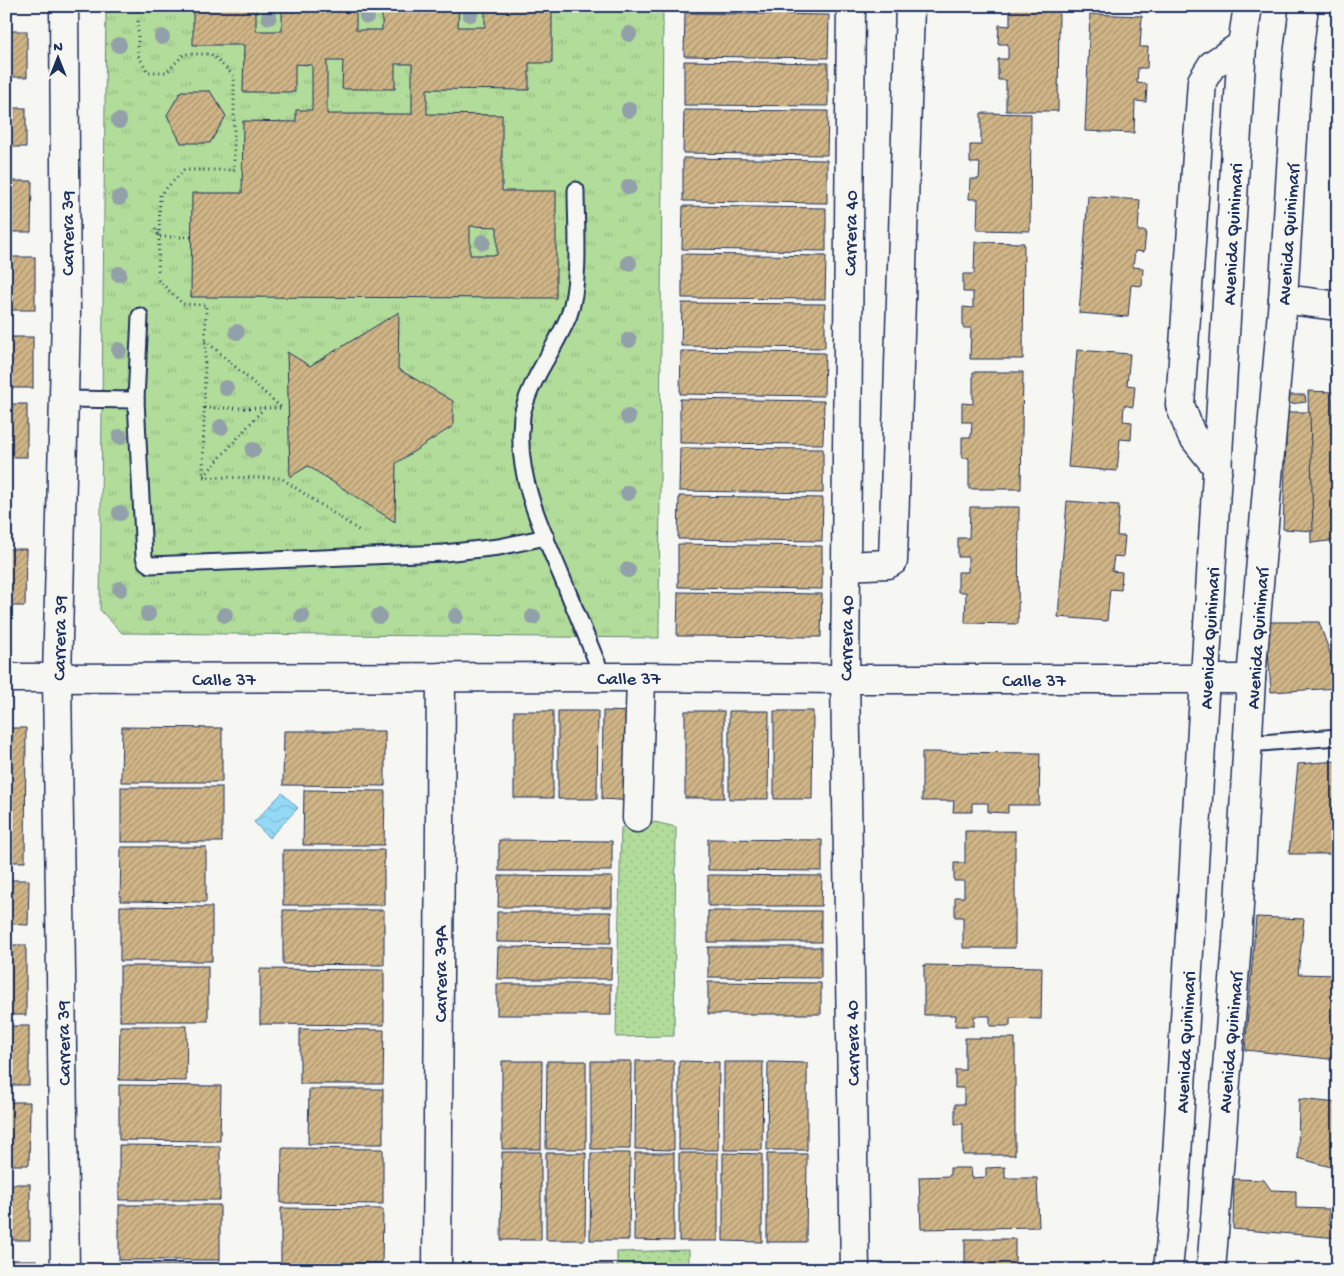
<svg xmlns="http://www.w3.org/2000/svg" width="1344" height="1276" viewBox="0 0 1344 1276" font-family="'Gochi Hand',sans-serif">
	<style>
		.grass { fill: url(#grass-tufts); stroke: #66867c }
		.park { fill: url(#park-dots); stroke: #66867c }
		.water { fill: url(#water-waves); stroke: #6496b9 }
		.building { fill: url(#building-hatch); stroke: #1b2f5e; fill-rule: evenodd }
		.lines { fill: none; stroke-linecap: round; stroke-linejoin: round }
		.lane-casing { stroke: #1b2f5e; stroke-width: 19 }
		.street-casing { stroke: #1b2f5e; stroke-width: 31 }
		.path { stroke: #1b2f5e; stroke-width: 3; stroke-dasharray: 1 4; stroke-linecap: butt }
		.lane { stroke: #f6f6f2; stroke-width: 15 }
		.street { stroke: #f6f6f2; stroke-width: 28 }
		.tree { fill: #92a0a9 }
		.labels { text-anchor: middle; stroke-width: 5; stroke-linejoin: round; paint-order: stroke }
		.street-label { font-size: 19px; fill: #1b2f5e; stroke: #f6f6f2 }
	</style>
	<defs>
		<pattern id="grass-tufts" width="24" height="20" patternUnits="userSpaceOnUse" patternTransform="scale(1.25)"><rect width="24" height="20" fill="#b2dc99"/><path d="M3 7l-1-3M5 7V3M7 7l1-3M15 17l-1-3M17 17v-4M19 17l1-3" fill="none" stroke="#98bd86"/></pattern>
		<pattern id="park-dots" width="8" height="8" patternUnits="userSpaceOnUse" patternTransform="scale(1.25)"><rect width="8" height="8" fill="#b2dc99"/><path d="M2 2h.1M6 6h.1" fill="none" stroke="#98bd86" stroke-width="1.8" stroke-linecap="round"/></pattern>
		<pattern id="water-waves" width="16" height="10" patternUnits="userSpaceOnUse" patternTransform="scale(1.25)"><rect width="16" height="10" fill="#94daf6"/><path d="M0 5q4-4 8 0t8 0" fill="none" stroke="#7fbbd5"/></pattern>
		<pattern id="building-hatch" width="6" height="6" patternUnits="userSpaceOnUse" patternTransform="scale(1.25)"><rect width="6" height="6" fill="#d0b586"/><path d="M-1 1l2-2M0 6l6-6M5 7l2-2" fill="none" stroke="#a89471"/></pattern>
	</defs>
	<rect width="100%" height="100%" fill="#f6f6f2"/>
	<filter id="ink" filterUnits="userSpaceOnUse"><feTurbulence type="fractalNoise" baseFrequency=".02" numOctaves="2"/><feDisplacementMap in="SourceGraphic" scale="10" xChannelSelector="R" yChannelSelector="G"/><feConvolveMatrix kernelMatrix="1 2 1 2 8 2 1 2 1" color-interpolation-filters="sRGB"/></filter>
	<g filter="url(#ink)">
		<polygon class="grass" points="106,6 663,6 659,638 122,633 100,610"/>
		<g class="park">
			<polygon points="637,818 676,827 674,1036 616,1037 621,828"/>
			<polygon points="689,1250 689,1270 617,1270 617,1252"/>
		</g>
		<polygon class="water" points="282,793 298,808 269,838 254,822"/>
		<g class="building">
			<path d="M193 6H256V31H282V6H356V30H382V6H459L458 27H485V6H552V63H529V90L427 89V114L502 115V191H556V298L191 297 192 193H242L243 121 296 122V110H312V65L295 64V92H243L244 45H193ZM327 61H343L342 89H395V64H412V114H327ZM470 226 497 227V255H470Z"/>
			<polygon points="685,6 829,6 829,10 685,8"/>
			<polygon points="1010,6 1059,6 1058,111 1006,111 1006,80 998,80 998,59 1008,59 1008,44 998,44 999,25 1010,26"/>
			<polygon points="685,13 829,15 828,58 684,56"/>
			<polygon points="1090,14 1142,16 1140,47 1148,47 1147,68 1138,68 1137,83 1147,84 1146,102 1135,101 1134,133 1085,131"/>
			<rect x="6" y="31" width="21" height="46"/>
			<polygon points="684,61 828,63 828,106 684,105"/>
			<polygon points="181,91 210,91 226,116 210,143 181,143 167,115"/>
			<rect x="6" y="108" width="20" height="39"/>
			<polygon points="684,110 828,111 827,155 683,153"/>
			<polygon points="981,113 1031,114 1030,231 977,230 978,199 969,199 970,179 979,179 980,163 970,163 970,145 981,145"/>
			<polygon points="683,158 827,160 827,203 683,201"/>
			<polygon points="6,181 32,181 31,232 6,232"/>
			<polygon points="1088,196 1140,200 1138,231 1146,231 1144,252 1135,251 1133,267 1143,268 1142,286 1131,285 1128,317 1079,313"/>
			<polygon points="683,206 826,208 826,251 682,249"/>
			<polygon points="975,242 1024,243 1023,359 970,359 971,328 963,328 963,307 973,308 973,292 963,292 963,274 974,274"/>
			<polygon points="682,254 826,256 825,299 682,298"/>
			<rect x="6" y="257" width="29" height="53"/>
			<polygon points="682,303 825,304 825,348 681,346"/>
			<polygon points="399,312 398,369 453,401 453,426 396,463 395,522 308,466 290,477 287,352 310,366"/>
			<rect x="6" y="337" width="27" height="51"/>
			<polygon points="1077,350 1130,354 1127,385 1135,386 1133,407 1124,405 1123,421 1132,422 1131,440 1120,439 1117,471 1068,467"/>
			<polygon points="681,351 825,353 824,396 680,394"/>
			<polygon points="973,372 1023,372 1021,489 969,489 969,458 962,458 962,437 971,437 972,422 962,422 962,403 973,404"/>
			<polygon points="1308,391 1332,392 1337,540 1311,543"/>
			<polygon points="1289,395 1305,395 1306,402 1289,404"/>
			<polygon points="680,399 824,401 823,444 680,443"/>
			<rect x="6" y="404" width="21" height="53"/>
			<polygon points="1287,412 1310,412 1313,531 1283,529"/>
			<polygon points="680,448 823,449 823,493 679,491"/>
			<polygon points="679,496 823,498 822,541 678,539"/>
			<polygon points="1067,501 1119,505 1117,536 1125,536 1123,557 1114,556 1112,571 1122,572 1121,590 1110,589 1107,621 1058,617"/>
			<polygon points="970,507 1019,507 1018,624 965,623 966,592 958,592 958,572 968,572 968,557 958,557 958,538 969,538"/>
			<polygon points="678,544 822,546 822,589 678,587"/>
			<polygon points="6,549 26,549 25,606 6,606"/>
			<polygon points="678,592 822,594 821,637 677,636"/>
			<polygon points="1266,622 1319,622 1338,676 1338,688 1271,692"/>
			<rect x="514" y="711" width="39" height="87"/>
			<polygon points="558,711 598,711 597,799 558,799"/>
			<polygon points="603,711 636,712 634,801 602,799"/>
			<rect x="685" y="711" width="39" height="87"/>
			<polygon points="729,711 769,711 768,799 729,799"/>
			<polygon points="774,711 813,711 812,799 774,799"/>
			<polygon points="122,727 222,728 222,782 121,782"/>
			<polygon points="6,728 26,728 25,862 6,862"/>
			<polygon points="284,731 385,731 385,786 283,785"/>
			<polygon points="922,752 1040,753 1039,805 1008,805 1008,813 988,812 988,803 972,803 972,812 953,812 954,801 922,801"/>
			<polygon points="1338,761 1338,854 1289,854 1298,764"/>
			<rect x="121" y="787" width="101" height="55"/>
			<polygon points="304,790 385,791 384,845 303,845"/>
			<polygon points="965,831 1015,831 1015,948 963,948 963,917 955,917 955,897 964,897 964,881 954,881 954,863 965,863"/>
			<polygon points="708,839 822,840 822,871 708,870"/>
			<polygon points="499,840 612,841 612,871 499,871"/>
			<polygon points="121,847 206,847 206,902 120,901"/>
			<rect x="283" y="850" width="101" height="55"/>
			<polygon points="708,875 822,876 821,906 708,906"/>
			<polygon points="499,876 612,877 612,907 498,907"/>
			<polygon points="6,880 29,880 28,925 6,924"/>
			<polygon points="120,906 212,907 212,961 120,961"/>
			<polygon points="283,910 384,910 384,965 283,964"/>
			<rect x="708" y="911" width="113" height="31"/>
			<polygon points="497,912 611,912 611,943 497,942"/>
			<polygon points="1256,917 1304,919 1298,974 1338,975 1338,1060 1245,1050"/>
			<rect x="6" y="945" width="20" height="70"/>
			<polygon points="498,947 612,948 611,979 497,979"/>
			<polygon points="708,947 821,947 821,978 708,977"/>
			<polygon points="924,965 1042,967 1041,1019 1010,1018 1010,1026 990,1026 990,1016 974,1016 974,1026 955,1026 956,1015 924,1015"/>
			<rect x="120" y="966" width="88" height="55"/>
			<polygon points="260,969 384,970 384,1025 260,1024"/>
			<polygon points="708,982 821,983 821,1014 708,1014"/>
			<rect x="497" y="984" width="114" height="31"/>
			<rect x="6" y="1026" width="23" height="59"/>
			<polygon points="120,1026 187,1026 186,1081 119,1080"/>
			<polygon points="300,1029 384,1030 383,1084 300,1084"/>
			<polygon points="965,1038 1015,1038 1015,1155 963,1155 963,1124 955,1124 955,1104 964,1104 964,1088 955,1088 955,1070 965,1070"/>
			<polygon points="502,1061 542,1061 541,1149 502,1149"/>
			<polygon points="547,1061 586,1061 586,1149 546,1149"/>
			<polygon points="591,1061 631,1061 630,1149 591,1149"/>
			<polygon points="636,1061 674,1061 674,1150 635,1149"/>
			<polygon points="679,1061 719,1062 718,1150 679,1150"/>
			<polygon points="724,1062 763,1062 762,1150 724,1150"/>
			<polygon points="768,1062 807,1063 807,1150 767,1150"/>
			<polygon points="119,1085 221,1086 220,1141 119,1140"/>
			<polygon points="309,1089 383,1089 383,1144 308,1144"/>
			<polygon points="1299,1099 1338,1103 1338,1169 1298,1158"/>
			<polygon points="6,1102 30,1102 29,1165 6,1165"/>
			<polygon points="119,1145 220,1146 220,1200 119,1200"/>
			<polygon points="282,1148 383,1149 383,1204 281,1203"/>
			<polygon points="502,1152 541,1152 541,1240 501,1240"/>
			<polygon points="546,1153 586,1153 585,1240 546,1240"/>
			<polygon points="591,1153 630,1153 629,1240 590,1240"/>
			<polygon points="635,1153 674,1153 674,1241 634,1240"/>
			<rect x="679" y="1153" width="39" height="88"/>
			<polygon points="723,1153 762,1154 762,1242 723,1241"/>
			<polygon points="767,1154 807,1154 806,1242 767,1242"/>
			<polygon points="1005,1167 1005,1178 1037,1178 1039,1227 921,1229 919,1177 950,1176 950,1168 971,1168 972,1178 986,1177 986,1168"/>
			<polygon points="1234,1179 1264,1180 1271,1190 1296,1191 1296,1208 1329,1209 1329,1224 1338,1225 1338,1238 1233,1229"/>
			<rect x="6" y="1184" width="24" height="56"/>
			<rect x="119" y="1205" width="101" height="55"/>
			<polygon points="281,1208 383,1209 382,1263 281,1263"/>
			<rect x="965" y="1239" width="50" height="31"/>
			<rect x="6" y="1260" width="30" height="10"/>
			<polygon points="499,1264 613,1265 613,1270 499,1270"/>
			<polygon points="703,1264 816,1265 816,1270 703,1270"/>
			<rect x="119" y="1265" width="101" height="5"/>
			<rect x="311" y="1268" width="71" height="2"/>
		</g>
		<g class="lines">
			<defs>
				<g id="lane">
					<path d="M576 190C576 227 581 281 569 315 556 348 532 376 523 411 521 417 522 424 521 430 518 481 542 529 561 575 575 609 589 643 603 677"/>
					<polyline points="64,399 136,400 144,557 146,562 150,565 444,553 499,547 546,537"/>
					<polyline points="136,400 140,316"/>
					<polyline points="1248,744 1338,737"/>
				</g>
				<g id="street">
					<polyline points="64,6 66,316 57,678 65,1270"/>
					<polyline points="851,6 845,679 855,1270"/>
					<polyline points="1283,299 1338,306"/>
					<polyline points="1218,468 1191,434 1180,405 1202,81 1212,65 1242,45"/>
					<polyline points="846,566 888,564 893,561 910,6"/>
					<polyline points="6,678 641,677 845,679 1251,679"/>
					<polyline points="637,818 641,677"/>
					<polyline points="437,1270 441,677"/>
					<polyline points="1168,1270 1174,1207 1242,45 1248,6"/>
					<polyline points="1211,1270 1237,943 1251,679 1283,299 1298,56 1304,6"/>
				</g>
			</defs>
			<use href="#lane" class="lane-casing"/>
			<use href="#street" class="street-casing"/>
			<g class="path">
				<polyline points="138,6 138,55 148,72 167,72 184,54 211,54 234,76 234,170 184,170 160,195 158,280 183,304 206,305 203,477 281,478 360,531"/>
				<polyline points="155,229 159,237 192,237"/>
				<polyline points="205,340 282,408"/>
				<polyline points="204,408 281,408"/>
				<polyline points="204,476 264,408"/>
			</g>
			<use href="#lane" class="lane"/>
			<use href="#street" class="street"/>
		</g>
		<g class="tree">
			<circle cx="470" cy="14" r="8"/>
			<circle cx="367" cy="16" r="8"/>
			<circle cx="269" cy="17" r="8"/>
			<circle cx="629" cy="34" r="8"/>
			<circle cx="162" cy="37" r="8"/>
			<circle cx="119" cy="45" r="8"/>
			<circle cx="629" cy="110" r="8"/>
			<circle cx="119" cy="121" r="8"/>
			<circle cx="629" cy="187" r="8"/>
			<circle cx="119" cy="198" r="8"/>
			<circle cx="483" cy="242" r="8"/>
			<circle cx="629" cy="263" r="8"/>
			<circle cx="119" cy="274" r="8"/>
			<circle cx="237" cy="332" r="8"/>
			<circle cx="629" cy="340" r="8"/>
			<circle cx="119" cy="350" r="8"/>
			<circle cx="226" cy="388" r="8"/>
			<circle cx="628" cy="417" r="8"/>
			<circle cx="221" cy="427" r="8"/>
			<circle cx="120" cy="437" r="8"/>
			<circle cx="253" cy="450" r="8"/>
			<circle cx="628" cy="493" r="8"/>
			<circle cx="120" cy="513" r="8"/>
			<circle cx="628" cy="570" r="8"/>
			<circle cx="120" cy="589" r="8"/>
			<circle cx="148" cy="614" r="8"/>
			<circle cx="225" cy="615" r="8"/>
			<circle cx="302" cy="616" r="8"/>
			<circle cx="379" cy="616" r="8"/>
			<circle cx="456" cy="616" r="8"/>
			<circle cx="533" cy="617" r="8"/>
		</g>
	</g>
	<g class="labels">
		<g class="street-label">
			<text transform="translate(66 233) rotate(-90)" y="7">Carrera 39</text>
			<text transform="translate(849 233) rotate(-89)" y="7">Carrera 40</text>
			<text transform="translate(1231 234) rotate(-87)" y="7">Avenida Quinimari</text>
			<text transform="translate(1287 234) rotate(-86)" y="7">Avenida Quinimarí</text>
			<text transform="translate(58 638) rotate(-89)" y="7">Carrera 39</text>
			<text transform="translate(845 638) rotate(-89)" y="7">Carrera 40</text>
			<text transform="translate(1208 638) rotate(-87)" y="7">Avenida Quinimari</text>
			<text transform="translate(1256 638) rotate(-86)" y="7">Avenida Quinimarí</text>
			<text x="629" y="684">Calle 37</text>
			<text x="224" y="685">Calle 37</text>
			<text x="1034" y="686">Calle 37</text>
			<text transform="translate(439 974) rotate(-90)" y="7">Carrera 39A</text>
			<text transform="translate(1184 1042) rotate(-87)" y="7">Avenida Quinimari</text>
			<text transform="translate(1229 1042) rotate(-85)" y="7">Avenida Quinimarí</text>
			<text transform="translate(62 1043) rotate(-91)" y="7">Carrera 39</text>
			<text transform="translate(851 1043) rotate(-91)" y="7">Carrera 40</text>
		</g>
	</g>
	<rect width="1344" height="1276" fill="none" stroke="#f6f6f2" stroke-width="25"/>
	<rect x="12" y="12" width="1319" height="1251" fill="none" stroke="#1b2f5e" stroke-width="2" filter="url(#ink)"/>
	<g transform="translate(58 58)" stroke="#f6f6f2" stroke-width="4" paint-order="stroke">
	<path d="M0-4L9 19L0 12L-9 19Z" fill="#1b2f5e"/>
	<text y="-8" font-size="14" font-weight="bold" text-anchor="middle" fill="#1b2f5e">N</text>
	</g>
</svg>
